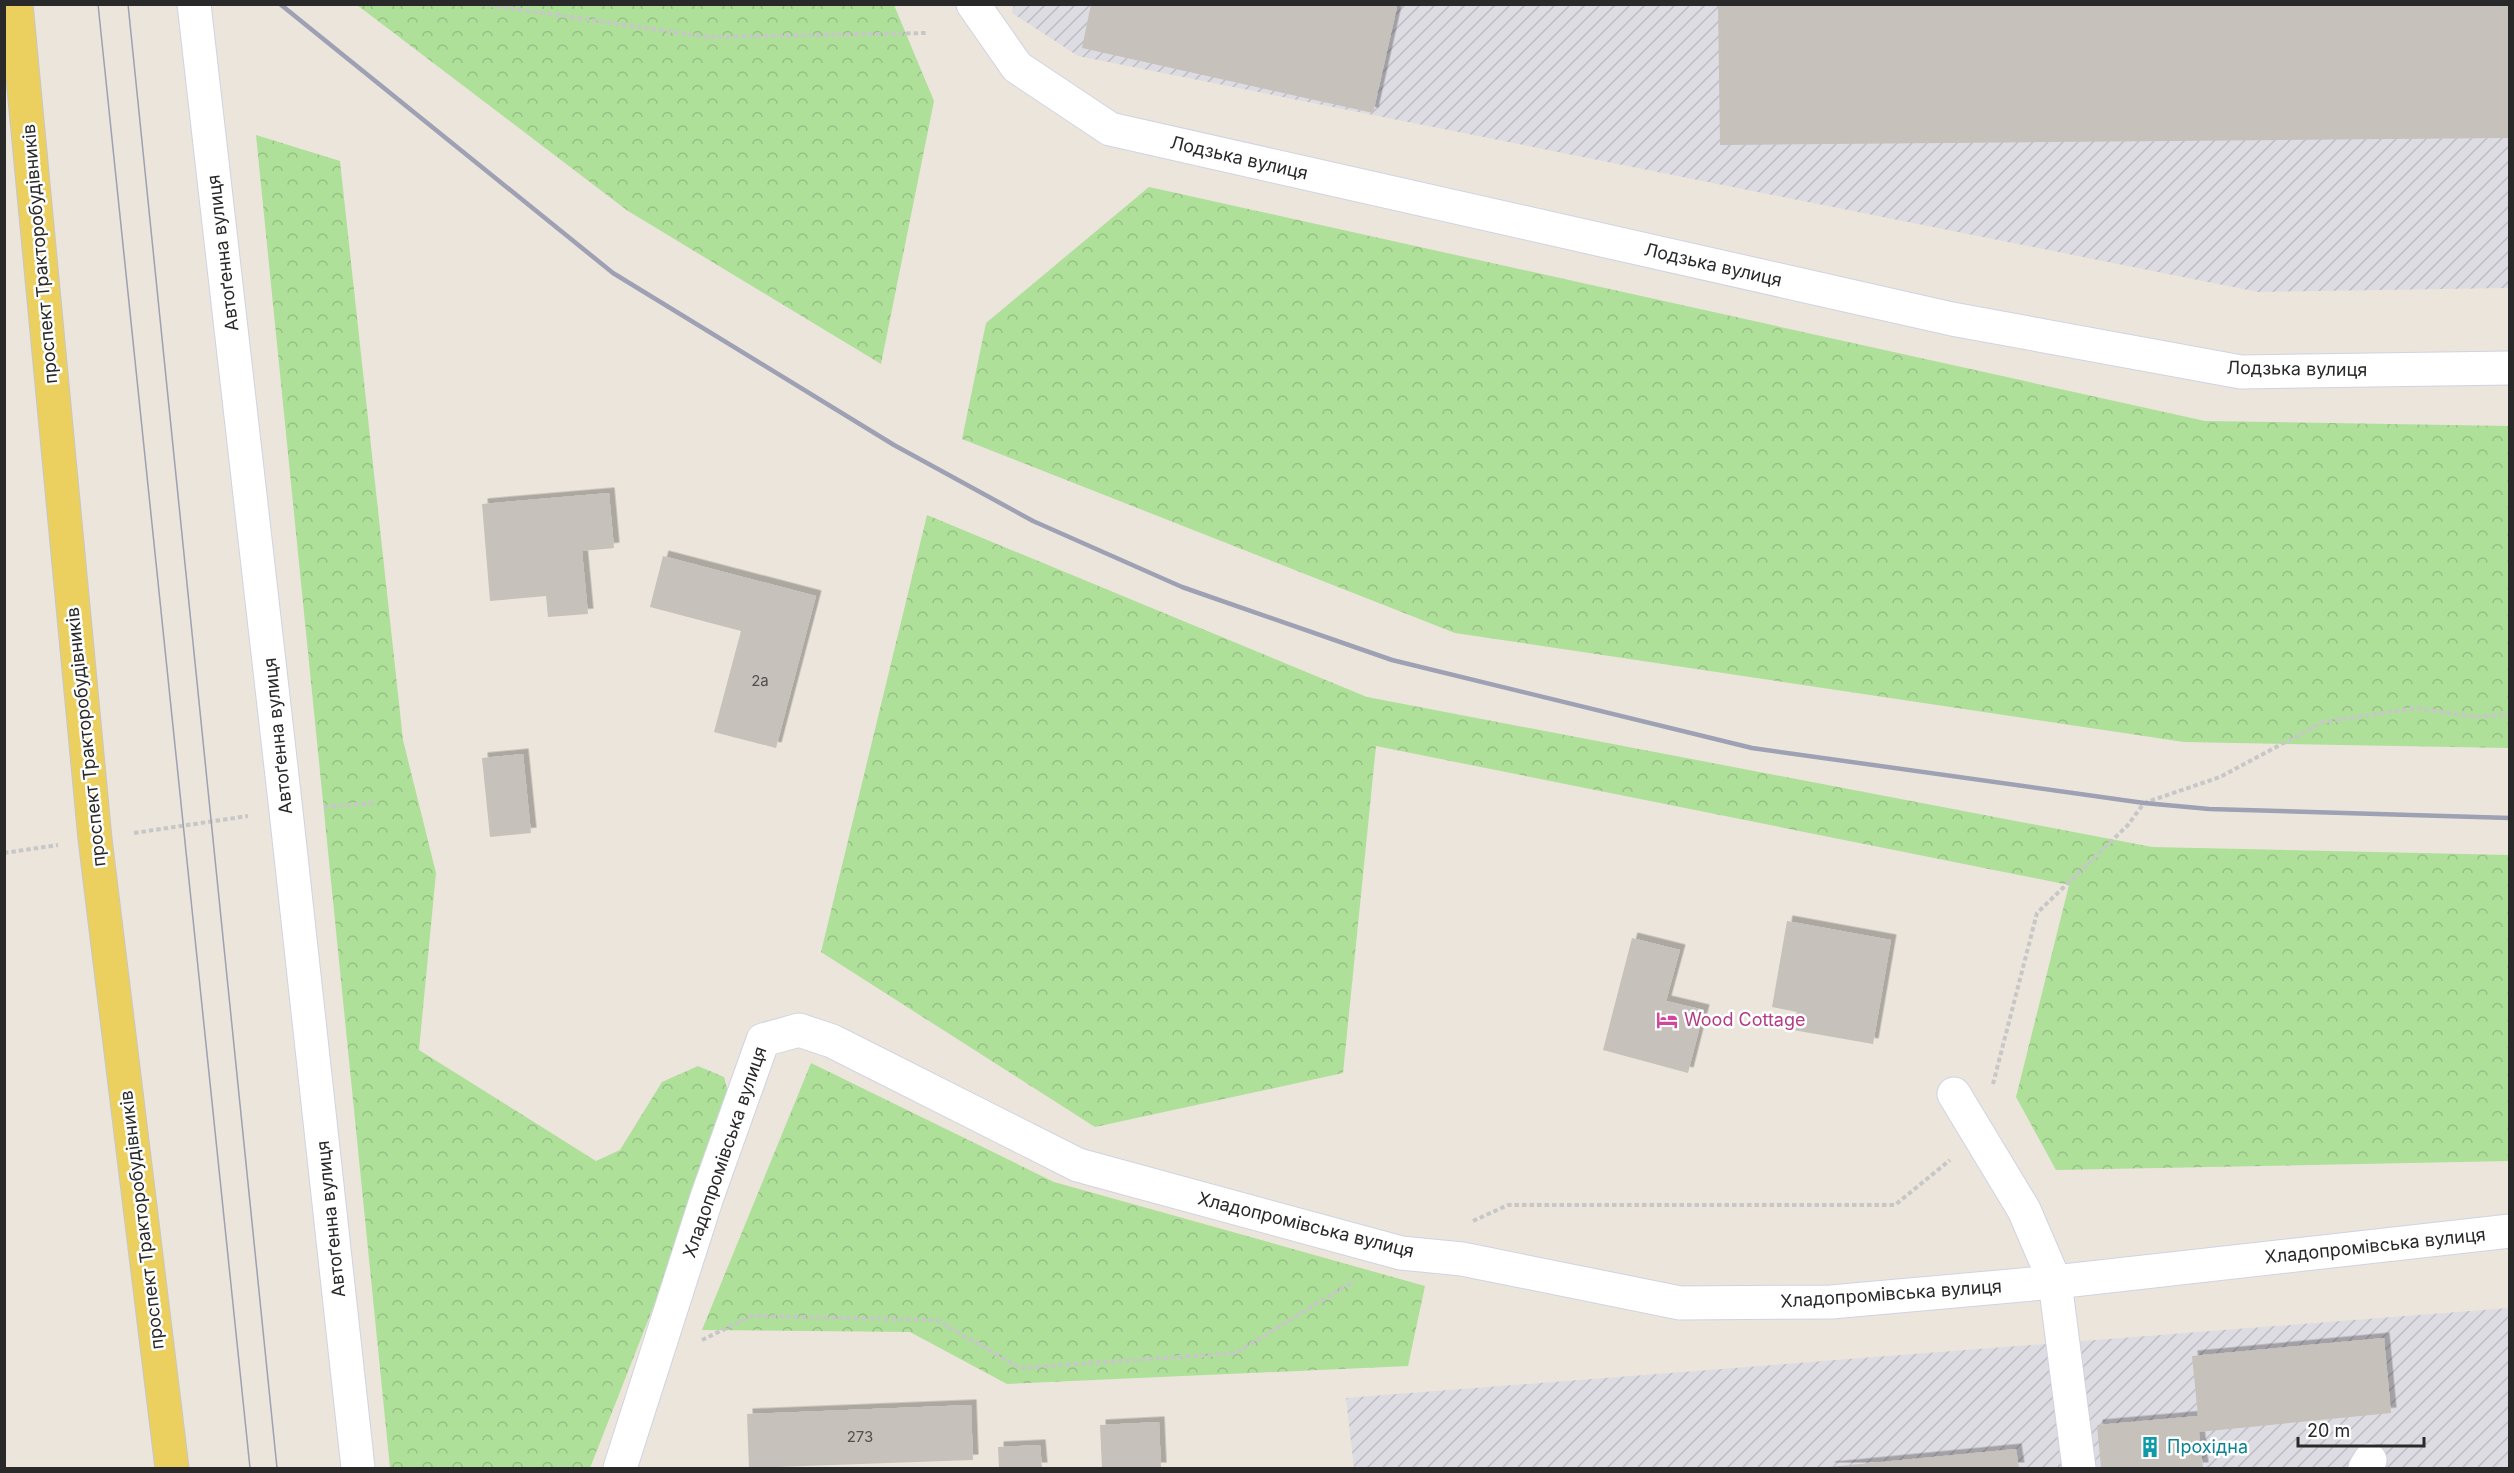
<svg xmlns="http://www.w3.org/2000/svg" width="2514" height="1473" viewBox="0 0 2514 1473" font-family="Inter,sans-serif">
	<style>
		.industrial { fill: url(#industrial-furrows) }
		.forest { fill: url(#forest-crowns) }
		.building { fill: #c6c1bb; filter: url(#shadow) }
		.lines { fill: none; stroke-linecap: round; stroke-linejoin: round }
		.minor-casing { stroke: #d0d3e2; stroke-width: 35 }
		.major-casing { stroke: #c7c7c7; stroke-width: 35 }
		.path { stroke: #c7c7c7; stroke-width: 4; stroke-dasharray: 4.5 3; stroke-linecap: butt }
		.minor { stroke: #fff; stroke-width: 33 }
		.major { stroke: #ecd05f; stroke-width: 33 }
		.tram { stroke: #9ea0b3; stroke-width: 1.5 }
		.rail { stroke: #9ea0b3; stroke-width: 4.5 }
		.labels { text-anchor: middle; stroke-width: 5; stroke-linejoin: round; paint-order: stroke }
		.number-label { font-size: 15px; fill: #504f4e }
		.street-label { font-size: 18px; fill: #292929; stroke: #fff }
		.hotel-label { font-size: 18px; fill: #b23c85; stroke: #fff; text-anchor: start }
		.culture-label { font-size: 18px; fill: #0d838f; stroke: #fff; text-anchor: start }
	</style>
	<defs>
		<pattern id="industrial-furrows" width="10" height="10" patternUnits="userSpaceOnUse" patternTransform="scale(1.5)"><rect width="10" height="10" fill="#dedce3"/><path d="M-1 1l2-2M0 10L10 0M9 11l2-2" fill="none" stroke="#bebdc3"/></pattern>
		<pattern id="forest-crowns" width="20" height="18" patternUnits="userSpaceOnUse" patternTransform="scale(1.5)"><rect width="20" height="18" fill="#aee099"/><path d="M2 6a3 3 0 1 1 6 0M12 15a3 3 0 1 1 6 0" fill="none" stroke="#96c084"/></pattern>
		<filter id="shadow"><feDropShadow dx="5.5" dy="-5.5" stdDeviation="0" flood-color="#0004"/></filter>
	</defs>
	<rect width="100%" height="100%" fill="#ebe5db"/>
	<g class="industrial">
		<polygon points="1014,4 2509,5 2509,288 2258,292 1078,56 1012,13"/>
		<polygon points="2509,1308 2509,1468 1354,1468 1346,1398"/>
	</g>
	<g class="forest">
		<polygon points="357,5 894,5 934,101 881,364 628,211"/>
		<polygon points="256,135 340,161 403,740 436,873 419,1050 596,1161 620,1150 662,1082 698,1066 724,1077 732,1107 590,1468 390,1468"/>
		<polygon points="1149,187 2205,421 2509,426 2509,748 2184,742 1455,633 962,439 986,323"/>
		<polygon points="927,515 1367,697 2152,847 2509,855 2509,1161 2056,1170 2016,1097 2069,885 1376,746 1343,1073 1095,1127 821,952"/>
		<polygon points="811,1063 1054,1182 1425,1286 1408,1366 1007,1384 910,1332 702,1330"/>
	</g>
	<g class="building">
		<polygon points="1091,4 1387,4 1397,7 1373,113 1082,48"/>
		<polygon points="1718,4 2510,4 2510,138 1720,145"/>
		<polygon points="609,493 614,548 582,551 588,614 548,617 546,596 490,601 482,504"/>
		<polygon points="663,556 816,596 776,748 714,732 741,631 650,607"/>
		<polygon points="523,754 531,833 490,837 482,758"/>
		<polygon points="1787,921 1891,940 1873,1044 1793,1030 1797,1012 1772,1007"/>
		<polygon points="1632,938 1680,950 1666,1001 1704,1010 1688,1073 1603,1050"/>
		<polygon points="2384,1338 2391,1413 2199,1432 2203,1468 2101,1468 2097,1425 2198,1416 2192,1356"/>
		<polygon points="971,1405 973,1460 749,1468 747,1414"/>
		<polygon points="1159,1422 1161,1468 1102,1468 1100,1425"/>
		<polygon points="1040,1445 1042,1468 999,1468 998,1447"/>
		<polygon points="2016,1449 2019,1468 1830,1468 1829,1467"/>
	</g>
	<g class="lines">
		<defs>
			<g id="minor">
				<polyline points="194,4 286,811 358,1468"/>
				<polyline points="973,4 1017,67 1110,129 1952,319 2241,372 2510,368"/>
				<polyline points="1954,1094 2024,1210 2055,1282 2079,1468"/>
				<polyline points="620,1468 707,1197 763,1040 799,1030 832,1041 1078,1165 1401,1253 1462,1259 1680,1303 1831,1302 2055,1282 2510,1231"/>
				<polyline points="2365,1468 2370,1460"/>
			</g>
			<polyline id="major" points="16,4 95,839 172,1468"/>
		</defs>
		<use href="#minor" class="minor-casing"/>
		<use href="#major" class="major-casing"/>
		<g class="path">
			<polyline points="481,4 708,37 927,33"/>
			<polyline points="324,807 374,803"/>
			<polyline points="134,833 248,816"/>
			<polyline points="4,853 58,845"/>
			<polyline points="1993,1084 2037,913 2128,825 2144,803 2220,777 2323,722 2416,708 2476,717 2510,714"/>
			<polyline points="1473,1221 1508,1205 1895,1205 1950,1160"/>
			<polyline points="702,1340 751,1316 937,1320 1020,1368 1236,1353 1354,1281"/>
		</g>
		<use href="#minor" class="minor"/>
		<use href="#major" class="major"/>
		<g class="tram">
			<polyline points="98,4 250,1468"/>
			<polyline points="128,4 277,1468"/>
		</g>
		<polyline class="rail" points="280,4 613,273 894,445 1033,521 1182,587 1392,660 1752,748 2144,803 2209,809 2510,818"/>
	</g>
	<defs>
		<symbol id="hotel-bare" viewBox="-9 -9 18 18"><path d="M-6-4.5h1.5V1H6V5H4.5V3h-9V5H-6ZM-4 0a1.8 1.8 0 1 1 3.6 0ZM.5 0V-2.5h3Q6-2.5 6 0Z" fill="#d1479c" stroke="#fff" stroke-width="2.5" paint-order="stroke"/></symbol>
		<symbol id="building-bare" viewBox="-9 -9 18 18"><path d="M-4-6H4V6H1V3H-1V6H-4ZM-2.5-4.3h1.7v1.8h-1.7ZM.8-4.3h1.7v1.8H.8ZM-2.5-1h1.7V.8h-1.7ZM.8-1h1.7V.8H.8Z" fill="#0f9aa8" stroke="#fff" stroke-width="2.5" paint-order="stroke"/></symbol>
	</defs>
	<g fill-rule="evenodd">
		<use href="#hotel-bare" x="1652" y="1005" width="30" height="30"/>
		<use href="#building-bare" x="2135" y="1432" width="30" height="30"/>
	</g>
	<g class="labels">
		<g class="number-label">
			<text x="760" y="686">2а</text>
			<text x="860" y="1442">273</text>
		</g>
		<g class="street-label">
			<text transform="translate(1239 158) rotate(13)" y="6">Лодзька вулиця</text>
			<text transform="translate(223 253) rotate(-97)" y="6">Автоґенна вулиця</text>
			<text transform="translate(40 254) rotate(-95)" y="6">проспект Тракторобудівників</text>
			<text transform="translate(1713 265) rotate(13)" y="6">Лодзька вулиця</text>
			<text transform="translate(2297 369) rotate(1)" y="6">Лодзька вулиця</text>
			<text transform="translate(278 736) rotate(-96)" y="6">Автоґенна вулиця</text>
			<text transform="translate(86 737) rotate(-96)" y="6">проспект Тракторобудівників</text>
			<text transform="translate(725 1152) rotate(-71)" y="6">Хладопромівська вулиця</text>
			<text transform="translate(331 1219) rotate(-96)" y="6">Автоґенна вулиця</text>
			<text transform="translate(142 1220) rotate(-97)" y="6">проспект Тракторобудівників</text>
			<text transform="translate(1306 1225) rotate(14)" y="6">Хладопромівська вулиця</text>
			<text transform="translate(2375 1246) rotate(-6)" y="6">Хладопромівська вулиця</text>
			<text transform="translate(1891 1294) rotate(-4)" y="6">Хладопромівська вулиця</text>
		</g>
		<g class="hotel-label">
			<text x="1684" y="1026">Wood Cottage</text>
		</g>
		<g class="culture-label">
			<text x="2167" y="1453">Прохідна</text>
		</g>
	</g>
	<rect width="2514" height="1473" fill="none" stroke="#292929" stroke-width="12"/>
	<path d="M2298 1437v9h126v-9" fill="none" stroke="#292929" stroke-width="3"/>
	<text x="2307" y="1437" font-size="18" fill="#292929" stroke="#ffffff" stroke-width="4.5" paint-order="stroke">20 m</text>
</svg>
